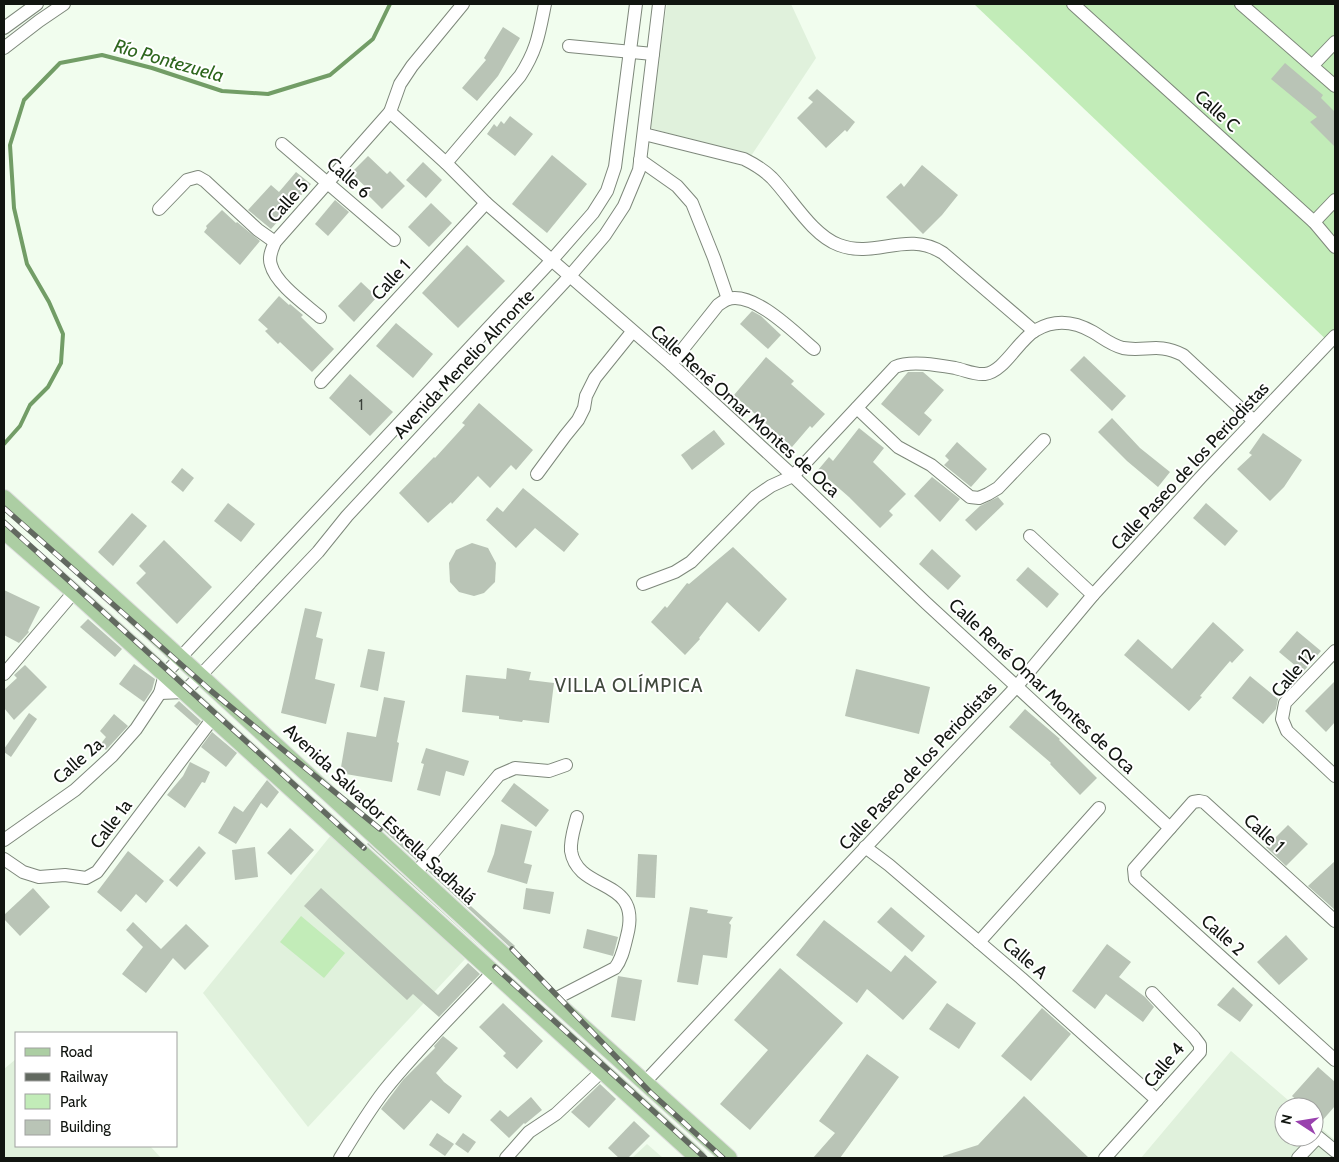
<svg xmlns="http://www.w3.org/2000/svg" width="1339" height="1162" viewBox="0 0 1339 1162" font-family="Cabin,sans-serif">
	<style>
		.built { fill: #e0f1dc }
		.green { fill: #c2ecb8 }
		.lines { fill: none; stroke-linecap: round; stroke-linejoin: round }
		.stream { stroke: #729d66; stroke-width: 4 }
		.building { fill: #b9c4b6 }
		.minor-casing { stroke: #7e887b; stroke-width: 14 }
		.major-casing { stroke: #dedede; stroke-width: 18 }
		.minor { stroke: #fff; stroke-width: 12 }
		.major { stroke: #accea3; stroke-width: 16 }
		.rail-casing { stroke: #626960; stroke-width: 5.5 }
		.rail { stroke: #fff; stroke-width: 4; stroke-dasharray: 11; stroke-linecap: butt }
		.labels { text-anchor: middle; stroke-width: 4; stroke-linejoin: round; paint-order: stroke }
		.number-label { font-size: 15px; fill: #3b413a }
		.street-label { font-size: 18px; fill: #111510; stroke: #fff }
		.water-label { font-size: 19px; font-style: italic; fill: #2e661e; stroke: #fff }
		.neighbourhood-label { font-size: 19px; letter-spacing: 1px; fill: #40493d; stroke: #fff }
	</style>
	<rect width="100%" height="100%" fill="#f1fdee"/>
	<g class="built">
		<polygon points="667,4 791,4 816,58 749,159 648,127"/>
		<polygon points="332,834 465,959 308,1127 203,993"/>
		<polygon points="1231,1051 1296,1107 1284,1107 1284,1137 1314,1137 1314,1122 1335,1140 1335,1158 1141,1158"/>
		<polygon points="16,1059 16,1146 150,1146 161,1158 4,1158 4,1069"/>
		<polygon points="647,1144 663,1158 632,1158"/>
	</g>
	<g class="green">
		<polygon points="974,4 1335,4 1335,348"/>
		<polygon points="301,916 345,953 324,978 280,942"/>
	</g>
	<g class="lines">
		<polyline class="stream" points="4,444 20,426 30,405 48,387 61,363 63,334 49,302 27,264 14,208 10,145 24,100 60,63 102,55 152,68 222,91 268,94 330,75 373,39 390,4"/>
	</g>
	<g class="building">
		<polygon points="503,27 520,38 498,76 477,101 462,88 486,60 484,58"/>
		<polygon points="1285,63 1323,95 1321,98 1335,112 1335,147 1310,122 1317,117 1271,79"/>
		<polygon points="817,89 855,122 847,132 845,130 826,148 797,118 813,102 808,98"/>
		<polygon points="510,116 533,134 515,156 487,134 494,124 497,127 501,121 504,124"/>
		<polygon points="552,155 587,184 547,233 512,204"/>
		<polygon points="368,156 387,174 390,171 405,186 382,209 367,194 370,191 351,173"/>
		<polygon points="423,162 442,180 426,198 406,180"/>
		<polygon points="922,165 958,195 942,215 923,234 886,197 901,183 904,187"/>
		<polygon points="296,172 311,184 271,229 248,210 271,185 279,192"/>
		<polygon points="335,200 349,212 328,236 315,224"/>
		<polygon points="431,203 452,223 429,247 408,227"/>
		<polygon points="222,210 236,223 237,222 260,241 240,265 204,232 207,228 206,226"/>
		<polygon points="467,245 505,281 458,328 422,293"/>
		<polygon points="361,282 377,297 354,322 338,306"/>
		<polygon points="279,296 289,305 290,304 303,315 301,317 334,349 312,372 280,342 278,344 265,331 268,329 258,320"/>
		<polygon points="752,311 761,316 781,335 768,349 740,324"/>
		<polygon points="396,323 433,354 413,378 376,346"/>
		<polygon points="1084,356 1126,396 1112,411 1070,370"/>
		<polygon points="766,357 794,381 791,384 825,414 812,428 810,426 792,447 734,395"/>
		<polygon points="908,372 923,372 944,390 924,413 932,420 919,436 881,404"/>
		<polygon points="350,374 393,412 370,436 329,398"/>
		<polygon points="479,403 533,450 516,470 511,465 490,488 478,476 452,504 451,502 428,523 399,493 434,457 435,458 465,425 462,423"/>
		<polygon points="1112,418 1140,448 1170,472 1158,487 1127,461 1098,432"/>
		<polygon points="859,428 884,448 873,462 906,494 889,511 893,515 880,528 849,497 818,470 829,457 833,461"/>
		<polygon points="714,430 725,444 692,470 681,455"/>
		<polygon points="1263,433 1302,460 1284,487 1270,501 1237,469 1252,455 1249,453"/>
		<polygon points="957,442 987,469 971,487 944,465 949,460 945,456"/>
		<polygon points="182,468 194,478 183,492 171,482"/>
		<polygon points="932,477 960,499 940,522 914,496"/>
		<polygon points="523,488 579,534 564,552 535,528 516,548 486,520 497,507 503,512"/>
		<polygon points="998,497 1004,504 976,531 965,520 980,506"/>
		<polygon points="228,503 255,524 241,542 214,521"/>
		<polygon points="1206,503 1238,531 1225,546 1193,518"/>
		<polygon points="132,513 147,526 113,566 98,552"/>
		<polygon points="164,540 212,587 177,624 136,583 146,573 139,566"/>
		<polygon points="472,543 488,548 496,563 495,582 484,593 474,596 459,592 450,582 449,563 456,550"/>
		<polygon points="733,547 787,599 759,632 727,602 699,638 700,639 685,655 651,622 665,606 667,608 687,583 689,584"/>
		<polygon points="932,549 961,576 948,590 919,564"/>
		<polygon points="1028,567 1059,594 1047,608 1016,580"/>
		<polygon points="4,590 40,607 28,631 29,632 19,643 4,635"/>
		<polygon points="305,608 322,612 316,637 323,639 315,679 335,684 326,724 281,713"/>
		<polygon points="88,619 122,649 115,657 80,627"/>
		<polygon points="1213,622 1244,650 1232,663 1230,661 1200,696 1202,697 1189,711 1124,655 1138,639 1172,669"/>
		<polygon points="1297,631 1321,651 1303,672 1279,652"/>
		<polygon points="368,649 385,652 378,691 360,687"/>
		<polygon points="134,664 155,679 152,690 144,702 119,684"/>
		<polygon points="25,665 47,687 14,720 4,708 4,690 17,678 14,675"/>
		<polygon points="507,668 531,672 529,680 554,683 549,723 523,720 522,722 499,719 499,716 462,712 466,675 506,679"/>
		<polygon points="856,669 930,687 919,734 845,716"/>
		<polygon points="1250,676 1278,699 1276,709 1263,724 1232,698"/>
		<polygon points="1335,681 1335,722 1326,732 1305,711"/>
		<polygon points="384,697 405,701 397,742 399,743 392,782 340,773 347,732 376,737"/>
		<polygon points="179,701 201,721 197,726 174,706"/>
		<polygon points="1025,709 1060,739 1059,740 1097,778 1080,795 1050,764 1051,763 1009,727"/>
		<polygon points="29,713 37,719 11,757 4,752 4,749"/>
		<polygon points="114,714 128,726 106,750 100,745 106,737 100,731"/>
		<polygon points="212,732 237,753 226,767 201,747"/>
		<polygon points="426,748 469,761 464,776 446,771 440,796 417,790 424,764 421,763"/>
		<polygon points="190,762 210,772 205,783 202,782 185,808 167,795 183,776"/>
		<polygon points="267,780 279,792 267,808 261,803 236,844 218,833 234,806 243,812"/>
		<polygon points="514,783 549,810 536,827 501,801"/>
		<polygon points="501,824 532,831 524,863 532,865 527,884 487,872 494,854"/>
		<polygon points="1288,825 1308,844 1286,866 1266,847"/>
		<polygon points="384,826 418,858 416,860 381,828"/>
		<polygon points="290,828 314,850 291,875 267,853"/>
		<polygon points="368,843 499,964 367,844"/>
		<polygon points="199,846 206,853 177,887 169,880"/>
		<polygon points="255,847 258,877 235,880 232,850"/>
		<polygon points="128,851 164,881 146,903 136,894 121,912 97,892"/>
		<polygon points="638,854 657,855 655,898 636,897"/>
		<polygon points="1335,861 1335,910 1308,886"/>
		<polygon points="430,869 515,946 512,949 428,871"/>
		<polygon points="33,888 50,907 20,936 4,919 4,915"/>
		<polygon points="321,888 438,995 468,963 480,974 439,1017 413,994 407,1000 304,906"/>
		<polygon points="526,888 554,892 550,914 523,909"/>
		<polygon points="690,907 708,910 707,913 733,917 729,923 731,925 727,958 703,955 698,985 677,982"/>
		<polygon points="891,907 925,936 912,952 877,922"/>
		<polygon points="824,920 891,972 905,955 937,982 903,1020 867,989 857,1003 796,955"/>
		<polygon points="133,922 161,949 186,924 209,946 185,970 173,958 146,993 122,974 143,947 126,930"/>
		<polygon points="587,929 618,937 613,956 583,948"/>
		<polygon points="1286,935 1308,959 1279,985 1257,962"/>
		<polygon points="1107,944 1131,962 1119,977 1145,997 1154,1007 1143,1022 1106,994 1095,1009 1072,991"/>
		<polygon points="780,968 843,1023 750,1130 720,1104 768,1050 734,1020"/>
		<polygon points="618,976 642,980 635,1021 611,1017"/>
		<polygon points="1233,987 1253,1005 1240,1022 1217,1005"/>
		<polygon points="503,1003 543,1041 517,1069 503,1056 506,1053 479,1027"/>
		<polygon points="947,1003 976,1023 959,1049 929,1029"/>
		<polygon points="1042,1008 1071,1034 1031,1081 1001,1056"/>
		<polygon points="443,1036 458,1048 436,1073 444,1082 462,1096 449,1114 431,1100 404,1130 381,1109 403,1080 435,1048 434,1046"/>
		<polygon points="867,1054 899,1077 840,1158 813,1158 835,1133 819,1121"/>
		<polygon points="1318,1067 1335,1082 1335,1106 1321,1122 1314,1115 1314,1107 1305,1107 1292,1096"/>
		<polygon points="600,1084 616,1099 589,1128 571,1112"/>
		<polygon points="1024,1096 1089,1158 943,1158 943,1156 978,1145"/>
		<polygon points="531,1097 542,1110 525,1124 524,1123 509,1138 490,1120 500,1110 508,1117"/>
		<polygon points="634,1121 650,1136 628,1158 619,1158 608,1148"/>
		<polygon points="437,1133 454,1144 445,1156 429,1145"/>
		<polygon points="463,1133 476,1142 468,1153 455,1144"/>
	</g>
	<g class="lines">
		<defs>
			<g id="minor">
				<polyline points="463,4 412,66 400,84 390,112 446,163 486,203 671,364 793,476 925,602 1170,828"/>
				<polyline points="1073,4 1314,222 1335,247"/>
				<polyline points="1241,4 1335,86"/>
				<polyline points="4,28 37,4"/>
				<polyline points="569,46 653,54"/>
				<polyline points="4,48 39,21 64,4"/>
				<polyline points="1313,65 1335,42"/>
				<path d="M644 134 744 159C754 164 764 170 772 178 792 199 812 235 839 245 876 259 906 230 943 253L1034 331"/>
				<polyline points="282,144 394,240"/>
				<polyline points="640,160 677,186 692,203 714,258 728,299"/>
				<path d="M446 163 520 76C537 50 539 34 545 4"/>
				<polyline points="159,209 187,180 198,177 205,181 258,230 275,242"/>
				<polyline points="1314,222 1335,200"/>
				<path d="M320 317C305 304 276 284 271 265 268 257 272 249 275 242L390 112"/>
				<path d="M671 364 718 305C721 303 725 300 728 299 754 291 795 333 814 349"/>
				<polyline points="321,382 486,203"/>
				<polyline points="857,408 898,447 931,465 970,497 979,498 988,494 998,488 1044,440"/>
				<polyline points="537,474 565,436 578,420 584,408 586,396 595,378 632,332"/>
				<polyline points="1030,536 1093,595"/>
				<path d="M643 584 675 572 691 562 755 497 771 486 793 476 895 367C910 360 938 365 955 368 965 370 974 375 985 374 1004 372 1019 339 1036 330 1055 319 1074 321 1093 332 1103 338 1111 345 1123 348 1146 352 1158 342 1183 355L1254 421"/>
				<polyline points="1335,651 1285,703 1282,719 1287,731 1335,776"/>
				<polyline points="4,674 74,592"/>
				<polyline points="160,693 184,692 200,676 318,552 347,516 569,277 605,235 624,206 639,170 659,4"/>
				<polyline points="4,840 75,790 112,756 136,729 160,693 165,674 551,261 593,213 607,191 615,167 636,4"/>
				<polyline points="865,847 889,865 1021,978 1157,1100"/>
				<polyline points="4,859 23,872 39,877 65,875 86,878 97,872 213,718"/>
				<polyline points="415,874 499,775 515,768 549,771 566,765"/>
				<polyline points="1335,921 1204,802 1199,801 1193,802 1134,869 1135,879 1335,1060"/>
				<polyline points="979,942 1099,808"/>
				<path d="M553 1000 615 968C622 959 624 948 627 936 643 876 578 894 571 851 570 840 574 829 577 817"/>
				<polyline points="644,1083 1017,686 1093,595 1201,477 1335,336"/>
				<path d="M340 1158C354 1135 368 1112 384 1091 418 1048 457 1011 493 972"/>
				<polyline points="506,1158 529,1132 556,1114 602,1071"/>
				<polyline points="1105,1158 1200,1052 1200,1045 1194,1037 1152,993"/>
				<polyline points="1298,1158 1318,1137 1335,1151"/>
			</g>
			<g id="major">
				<polyline points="4,498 208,683 553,1000 729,1158"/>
				<polyline points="4,531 74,592 698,1158"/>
			</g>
		</defs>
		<use href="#minor" class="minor-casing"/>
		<use href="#major" class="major-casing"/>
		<use href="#minor" class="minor"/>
		<use href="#major" class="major"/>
		<defs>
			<g id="rail">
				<polyline points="4,508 210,690 380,829"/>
				<polyline points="4,522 364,848"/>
				<polyline points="512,949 650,1092 723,1158"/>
				<polyline points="495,967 705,1158"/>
			</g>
		</defs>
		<use href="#rail" class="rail-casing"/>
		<use href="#rail" class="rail"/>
	</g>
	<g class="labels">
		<g class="number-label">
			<text x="361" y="410">1</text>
		</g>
		<g class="street-label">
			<text transform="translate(1217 111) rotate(42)" y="6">Calle C</text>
			<text transform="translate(349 178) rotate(41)" y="6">Calle 6</text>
			<text transform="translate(288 201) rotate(-48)" y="6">Calle 5</text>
			<text transform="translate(391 280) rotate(-47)" y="6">Calle 1</text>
			<text transform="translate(464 364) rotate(-47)" y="6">Avenida Menelio Almonte</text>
			<text transform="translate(745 411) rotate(42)" y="6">Calle René Omar Montes de Oca</text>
			<text transform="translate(1190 466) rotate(-47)" y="6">Calle Paseo de los Periodistas</text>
			<text transform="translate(1293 673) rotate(-50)" y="6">Calle 12</text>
			<text transform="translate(1042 686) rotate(43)" y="6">Calle René Omar Montes de Oca</text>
			<text transform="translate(78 761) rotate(-41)" y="6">Calle 2a</text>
			<text transform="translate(918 766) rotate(-47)" y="6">Calle Paseo de los Periodistas</text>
			<text transform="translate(380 814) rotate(43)" y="6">Avenida Salvador Estrella Sadhalá</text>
			<text transform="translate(111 824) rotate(-53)" y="6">Calle 1a</text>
			<text transform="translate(1264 833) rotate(42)" y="6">Calle 1</text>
			<text transform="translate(1223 935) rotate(42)" y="6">Calle 2</text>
			<text transform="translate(1025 958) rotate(41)" y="6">Calle A</text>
			<text transform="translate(1164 1065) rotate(-50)" y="6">Calle 4</text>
		</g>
		<g class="water-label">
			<text transform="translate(169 60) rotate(16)" y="7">Río Pontezuela</text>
		</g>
		<g class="neighbourhood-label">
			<text x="629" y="692">VILLA OLÍMPICA</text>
		</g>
	</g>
	<rect width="1339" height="1162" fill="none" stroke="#111510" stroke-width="10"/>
	<rect x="15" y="1032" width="162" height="115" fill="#ffffff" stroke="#a0a19f"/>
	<rect x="25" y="1048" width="25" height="8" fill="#accea3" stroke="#a0a19f"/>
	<text x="60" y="1057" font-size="15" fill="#111510">Road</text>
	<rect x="25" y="1073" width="25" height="8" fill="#626960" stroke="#a0a19f"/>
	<text x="60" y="1082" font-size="15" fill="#111510">Railway</text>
	<rect x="25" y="1094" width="25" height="15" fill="#c2ecb8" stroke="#a0a19f"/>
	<text x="60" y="1107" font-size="15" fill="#111510">Park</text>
	<rect x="25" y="1120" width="25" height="15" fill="#b9c4b6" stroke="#a0a19f"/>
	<text x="60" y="1132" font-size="15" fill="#111510">Building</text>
	<g transform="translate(1299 1122) rotate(282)"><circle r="24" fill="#ffffff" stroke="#a0a19f"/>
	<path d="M0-4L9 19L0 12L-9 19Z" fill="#9941ae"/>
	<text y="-8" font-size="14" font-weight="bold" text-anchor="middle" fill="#111510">N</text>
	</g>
</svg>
